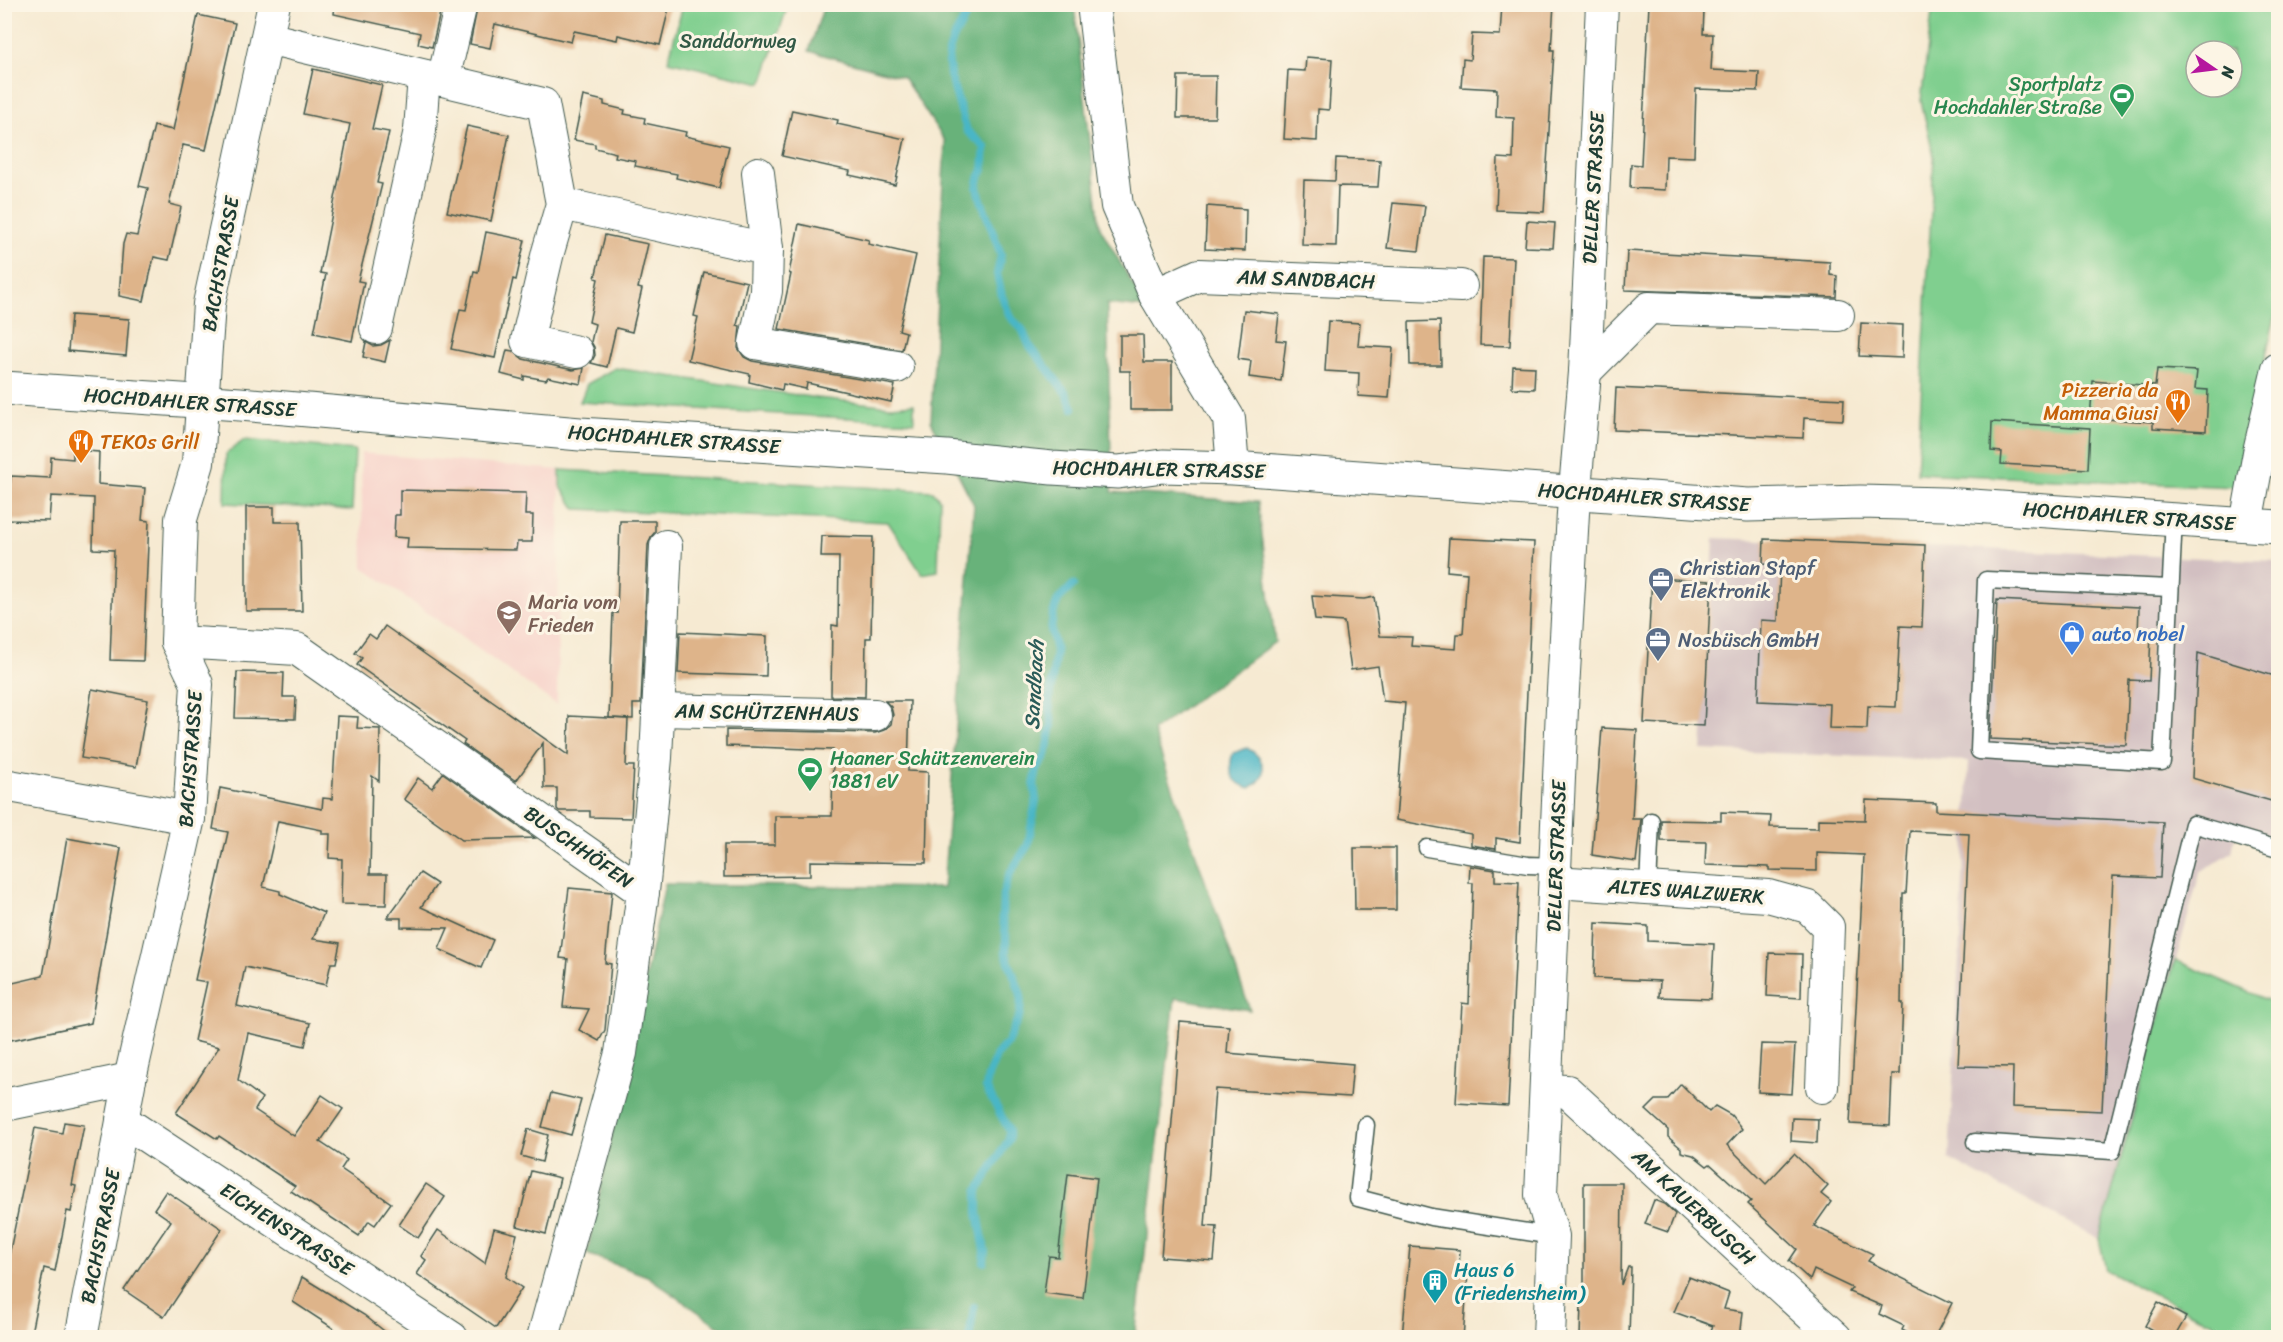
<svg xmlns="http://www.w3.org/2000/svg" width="2283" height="1342" viewBox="0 0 2283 1342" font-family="Sriracha,sans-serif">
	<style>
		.built { fill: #f7d1c9 }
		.industrial { fill: #d2bfc1 }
		.green { fill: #80cf8f; stroke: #508662; stroke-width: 1.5; fill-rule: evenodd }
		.forest { fill: #68b27a; stroke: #447857; stroke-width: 1.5 }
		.water { fill: #4ab6c6; stroke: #347a7d; stroke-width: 1.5 }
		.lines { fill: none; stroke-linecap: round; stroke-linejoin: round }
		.stream { stroke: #4ab6c6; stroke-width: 8 }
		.building { fill: #deb48a }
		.service-casing { stroke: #3f574c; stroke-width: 19 }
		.minor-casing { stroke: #3f574c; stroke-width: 34 }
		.tertiary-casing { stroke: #3f574c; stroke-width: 35 }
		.service { stroke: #fff; stroke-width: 16 }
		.minor { stroke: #fff; stroke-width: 32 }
		.tertiary { stroke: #fff; stroke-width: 33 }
		.labels { text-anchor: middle; stroke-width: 6; stroke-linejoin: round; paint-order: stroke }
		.park-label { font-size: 20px; fill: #325a46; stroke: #fcf5e5 }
		.leisure-label { font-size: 20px; fill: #27864d; stroke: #fcf5e5; text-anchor: end }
		.street-label { font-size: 20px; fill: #1f3d34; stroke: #fcf5e5 }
		.food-label { font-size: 20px; fill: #c56008; stroke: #fcf5e5; text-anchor: end }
		.service-label { font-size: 20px; fill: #4e5e75; stroke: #fcf5e5; text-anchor: start }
		.education-label { font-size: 20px; fill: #785e54; stroke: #fcf5e5; text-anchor: start }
		.shop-label { font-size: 20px; fill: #366cbe; stroke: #fcf5e5; text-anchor: start }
		.culture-label { font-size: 20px; fill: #0d838f; stroke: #fcf5e5; text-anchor: start }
		.water-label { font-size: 21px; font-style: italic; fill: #2a5b58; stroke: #fcf5e5 }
	</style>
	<rect width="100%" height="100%" fill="#fcf5e5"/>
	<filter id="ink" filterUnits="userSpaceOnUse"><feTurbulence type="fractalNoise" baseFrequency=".0167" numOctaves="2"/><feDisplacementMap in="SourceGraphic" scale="12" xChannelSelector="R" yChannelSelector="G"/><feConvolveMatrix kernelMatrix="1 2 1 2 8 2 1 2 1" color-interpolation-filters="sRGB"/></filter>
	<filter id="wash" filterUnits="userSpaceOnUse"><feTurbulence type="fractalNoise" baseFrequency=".008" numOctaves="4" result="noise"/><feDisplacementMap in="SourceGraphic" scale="24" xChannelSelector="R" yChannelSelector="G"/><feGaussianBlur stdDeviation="1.35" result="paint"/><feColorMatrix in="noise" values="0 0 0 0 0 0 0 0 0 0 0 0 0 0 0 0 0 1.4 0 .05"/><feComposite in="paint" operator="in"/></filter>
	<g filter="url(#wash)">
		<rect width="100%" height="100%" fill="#f6ead2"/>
		<polygon class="built" points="361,453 560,470 557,705 363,567"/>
		<polygon class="industrial" points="1714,538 2278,561 2278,839 2237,827 2232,852 2200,872 2099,1239 1949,1159 1969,761 1702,750"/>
		<g class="green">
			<polygon points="683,5 788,5 762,83 668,61"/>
			<path d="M1933 5H2278V304L2235 487 1917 473 1934 157 1921 101ZM2196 51H2232V87H2196Z"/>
			<polygon points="615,368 817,398 891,406 914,404 914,422 580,402 587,384"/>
			<polygon points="244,440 355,450 352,510 225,503 226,454"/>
			<polygon points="560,470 933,491 940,500 938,571 922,574 888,522 576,509 560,486"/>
			<polygon points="2175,960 2278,1005 2278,1337 2240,1337 2106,1270 2099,1239"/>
		</g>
		<polygon class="forest" points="824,5 1074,5 1100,227 1146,308 1107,304 1112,492 1258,502 1275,642 1153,731 1250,1010 1175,998 1135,1337 734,1337 647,1276 587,1254 665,884 943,888 974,505 931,421 945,141 903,77 809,51"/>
		<path class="water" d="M1247 748C1265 758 1271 776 1250 788 1232 784 1227 771 1233 753Z"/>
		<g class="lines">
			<g class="stream">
				<polyline points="973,4 953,39 948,55 950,75 967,131 985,147 983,170 979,178 977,188 1001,255 997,274 1002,296 1010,317 1022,329 1029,345 1066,393 1073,408"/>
				<polyline points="984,1262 985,1251 978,1213 978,1191 1009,1139 1009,1130 986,1088 988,1076 997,1054 1007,1043 1020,1014 1021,995 1006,954 1006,935 1002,917 1003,894 1009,875 1028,845 1036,800 1034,785 1037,770 1046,755 1049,741 1052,725 1049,702 1056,651 1051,630 1053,614 1058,600 1073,585"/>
				<polyline points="969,1338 974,1307"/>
			</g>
		</g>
		<g id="blocks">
			<g class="building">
				<polygon points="335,4 442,4 432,47 418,44 420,33 334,14"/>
				<polygon points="478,4 670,4 660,45 618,35 617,40 574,31 571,42 495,24 490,48 470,44"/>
				<polygon points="1502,4 1554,4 1551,50 1554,50 1544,212 1496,210 1498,158 1513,159 1514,118 1496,117 1497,89 1461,87 1463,59 1470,60 1472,34 1500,35"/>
				<polygon points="1649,4 1678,4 1677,10 1704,11 1703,34 1713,34 1711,70 1759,72 1758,91 1696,89 1694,157 1666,156 1665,190 1630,188 1631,164 1641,165"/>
				<polygon points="198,15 235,23 206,150 183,145 169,204 181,207 169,260 154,257 144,301 119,296 123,244 126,234 137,236 148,188 139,186 154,126 173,130"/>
				<polygon points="1306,57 1332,59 1329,110 1318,109 1317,141 1284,139 1288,70 1305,71"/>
				<polygon points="313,69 382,85 372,129 389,132 377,183 382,184 358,281 364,282 352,341 314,333 326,274 320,273 350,124 303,114"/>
				<polygon points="1178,76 1216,76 1215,118 1177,118"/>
				<polygon points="583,96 604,101 604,105 625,110 624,114 645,118 644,123 686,132 685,136 729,146 719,188 676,178 677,174 635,166 636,161 615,157 616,153 595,148 595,144 574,140"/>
				<polygon points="792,110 838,120 837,124 905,139 895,185 849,175 850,171 782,156"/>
				<polygon points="467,126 509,135 491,221 447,212"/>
				<polygon points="1336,158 1380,160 1378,187 1338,186 1336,246 1302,245 1304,180 1335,181"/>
				<polygon points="1393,203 1425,206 1419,251 1387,248"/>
				<polygon points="1207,206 1246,209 1245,251 1205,249"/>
				<polygon points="1527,221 1555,223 1553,248 1525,247"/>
				<polygon points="799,224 869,240 868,244 916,255 899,330 906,332 902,350 779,329 791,274 789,273"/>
				<polygon points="486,232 525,240 516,280 513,279 495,358 451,349 460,309 466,310 474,271 478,272"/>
				<polygon points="605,235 648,244 638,288 642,289 632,332 616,328 607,367 591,363 595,355 594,347 591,342 595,324 589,322 598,279 595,278"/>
				<polygon points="1627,251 1830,262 1830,275 1837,276 1836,297 1625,290"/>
				<polygon points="1483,257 1514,258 1510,346 1480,345"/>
				<polygon points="704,272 747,282 737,325 740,326 738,348 744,357 752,361 895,385 891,402 807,383 806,389 783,384 782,390 749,382 750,374 688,360 698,317 694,316"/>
				<polygon points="1244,310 1279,314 1276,340 1286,341 1281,381 1249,377 1251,361 1238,359"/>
				<polygon points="71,315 129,319 126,356 68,351"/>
				<polygon points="1328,321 1360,323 1358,346 1393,348 1389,398 1358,396 1359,373 1325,371"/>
				<polygon points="1440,321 1441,365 1410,365 1409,322"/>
				<polygon points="1861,323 1903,325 1902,358 1859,356"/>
				<polygon points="1120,335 1143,335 1144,362 1172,362 1172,410 1130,410 1130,371 1120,371"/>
				<polygon points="390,340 385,362 363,357 366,342 373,346 381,345"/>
				<polygon points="507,350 513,351 523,359 573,370 584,368 581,384 548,377 546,380 524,376 524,380 501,374"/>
				<polygon points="1513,366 1535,367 1534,389 1512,388"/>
				<polygon points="2157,369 2197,371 2195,389 2208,390 2206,431 2153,428 2153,422 2090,418 2093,381 2155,386"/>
				<polygon points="1616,388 1844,399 1843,420 1804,418 1803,438 1614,430"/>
				<polygon points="1992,422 2090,428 2088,469 2001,464 2002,452 1991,451"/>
				<polygon points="73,450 99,452 98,484 145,488 142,520 149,521 143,661 110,660 114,550 93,549 94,498 51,496 49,521 7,520 11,476 50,478 51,457 73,459"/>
				<polygon points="400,490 526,493 525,515 533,515 532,542 517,542 516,550 407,548 408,538 394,537 395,515 400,515"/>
				<polygon points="246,507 274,507 274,522 300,522 302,611 246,611"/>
				<polygon points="620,521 655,521 655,532 651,537 648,545 641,704 633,704 633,719 609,718 613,612 617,613"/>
				<polygon points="822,536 873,537 871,638 866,638 865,697 831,696 832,625 838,626 839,557 821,557"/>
				<polygon points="1449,538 1534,542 1520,842 1496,838 1496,849 1471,845 1471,834 1396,820 1405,703 1383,701 1378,666 1351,670 1344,622 1315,620 1312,596 1364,599 1374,597 1380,636 1412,637 1411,646 1456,649 1457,634 1463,634 1467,573 1447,571"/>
				<polygon points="1764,539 1925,545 1922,627 1900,626 1896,707 1868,706 1867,729 1829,728 1830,704 1758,701 1761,620 1778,621 1780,565 1763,564"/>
				<polygon points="1652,578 1711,581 1704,726 1644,723"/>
				<polygon points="1997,600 2139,607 2138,633 2151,634 2149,681 2129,680 2126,745 1990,739"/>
				<polygon points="385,626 568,755 569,716 628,719 626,766 634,766 631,818 590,817 590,811 559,811 557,809 557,788 544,788 543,743 516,781 463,744 465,741 357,665 362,658 355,653 369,634 376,639"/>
				<polygon points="680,632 767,636 766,676 678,673"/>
				<polygon points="2198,653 2278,677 2278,803 2192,778"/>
				<polygon points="237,672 284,673 283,697 296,697 295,719 235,718"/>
				<polygon points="92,689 148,700 136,767 81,758"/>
				<polygon points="885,701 910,701 908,771 928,772 926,863 810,861 810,876 724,877 724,845 775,845 775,816 832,816 833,750 726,746 726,730 875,733 884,730 891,724 893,715 891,707"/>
				<polygon points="337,716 358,717 357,728 380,729 379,781 372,776 370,874 387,874 386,905 341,904 342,859 329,858 330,834 322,834 322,830 278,821 263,887 280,891 280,894 324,913 313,939 340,943 336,963 331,963 326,985 245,967 237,1006 310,1023 305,1046 248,1033 238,1080 262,1098 255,1110 294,1136 322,1095 343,1109 320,1142 347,1160 341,1169 391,1203 375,1225 369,1221 359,1236 291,1191 295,1186 219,1136 217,1139 176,1113 219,1047 194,1041 207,982 195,980 228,832 213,829 220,788 322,809 323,798 332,799"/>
				<polygon points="1602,728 1637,730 1632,819 1641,819 1636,862 1592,855"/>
				<polygon points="443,773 535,838 462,840 404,799 418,778 432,788"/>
				<polygon points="1866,800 1936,803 1936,811 2163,822 2160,878 2113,876 2102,1111 2012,1107 2013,1067 1958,1066 1969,834 1910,831 1906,894 1903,894 1901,1003 1903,1003 1900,1074 1892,1074 1890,1126 1850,1124 1864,855 1817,853 1817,871 1769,870 1769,867 1705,865 1706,842 1661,841 1661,820 1721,821 1721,812 1748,813 1748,815 1771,816 1770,827 1818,828 1818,819 1865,820"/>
				<polygon points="67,838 121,848 91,1023 11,1040 4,1009 4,985 43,976"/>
				<polygon points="1354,848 1396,848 1396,910 1355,910"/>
				<polygon points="1470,866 1495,870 1495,881 1519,882 1508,1106 1456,1103 1462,1003 1469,1004 1473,883 1469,883"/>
				<polygon points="420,873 437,884 421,907 493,940 481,968 439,949 448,928 401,927 401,918 387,918"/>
				<polygon points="569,888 612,892 605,963 611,964 605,1030 599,1041 579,1030 589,1009 563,1007 568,959 560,958"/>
				<polygon points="1596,923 1648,926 1648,941 1714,944 1711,999 1659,997 1660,981 1594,978"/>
				<polygon points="1769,953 1802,954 1801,998 1767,996"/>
				<polygon points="1180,1022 1229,1026 1227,1053 1353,1064 1350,1097 1215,1089 1205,1226 1217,1227 1214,1261 1161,1257"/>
				<polygon points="1761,1044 1795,1045 1792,1094 1758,1092"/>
				<polygon points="1681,1084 1709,1112 1715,1106 1731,1115 1742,1129 1727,1145 1766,1184 1794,1154 1828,1186 1821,1194 1831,1202 1814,1226 1873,1254 1868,1261 1952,1303 1934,1338 1917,1338 1902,1330 1904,1326 1879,1314 1882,1306 1849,1292 1852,1288 1814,1270 1810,1280 1789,1261 1797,1249 1748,1204 1751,1201 1710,1164 1707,1166 1693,1155 1681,1152 1681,1148 1668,1137 1668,1130 1646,1110 1656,1100 1667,1100"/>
				<polygon points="551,1093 581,1100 571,1135 542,1127"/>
				<polygon points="1792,1118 1818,1119 1817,1143 1791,1141"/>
				<polygon points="64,1122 84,1125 72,1185 76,1186 71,1212 67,1211 55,1271 44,1268 30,1338 4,1338 4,1280 35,1128 62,1133"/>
				<polygon points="528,1129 548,1135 542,1162 521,1156"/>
				<polygon points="531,1171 560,1178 546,1234 517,1226"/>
				<polygon points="1068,1174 1097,1178 1083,1298 1044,1293 1049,1256 1058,1257"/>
				<polygon points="1584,1183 1622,1183 1621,1285 1628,1267 1631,1267 1629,1338 1580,1338 1581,1302 1584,1302"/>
				<polygon points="426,1184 445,1197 418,1238 399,1225"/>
				<polygon points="166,1191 222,1229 164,1317 124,1290 171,1221 154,1209"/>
				<polygon points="1654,1200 1664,1204 1675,1214 1668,1232 1645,1224"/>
				<polygon points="494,1228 517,1234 506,1277 522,1288 496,1328 417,1274 426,1260 421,1256 438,1230 485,1263"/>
				<polygon points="1410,1246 1460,1250 1459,1272 1468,1273 1463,1338 1402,1338"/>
				<polygon points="302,1277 364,1315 393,1338 348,1338 293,1302"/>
				<polygon points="1689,1277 1729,1293 1724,1309 1743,1312 1740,1338 1730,1338 1711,1330 1713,1326 1674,1312"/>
				<polygon points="2158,1302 2186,1317 2174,1338 2166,1338 2145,1326"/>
			</g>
		</g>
	</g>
	<g filter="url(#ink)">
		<use href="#blocks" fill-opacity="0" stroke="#3f574c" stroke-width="1.5"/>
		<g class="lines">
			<defs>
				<g id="service">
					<polyline points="2170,588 1986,580 1979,751 2162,762 2174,518"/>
					<polyline points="1427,848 1528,865 1556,866"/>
					<polyline points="1648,888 1651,821"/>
					<polyline points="1366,1125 1358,1198 1431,1217 1553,1236"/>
					<polyline points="1975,1142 2112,1151 2193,824 2278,849"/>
				</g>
				<g id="minor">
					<polyline points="1093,4 1117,206 1155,295 1229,419 1233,468"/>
					<polyline points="267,38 543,104 562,204 548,252 527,341 577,352"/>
					<polyline points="443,80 461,4"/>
					<polyline points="758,173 767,249 766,291 755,343 897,367"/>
					<polyline points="562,204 767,249"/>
					<polyline points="1155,295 1199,275 1461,286"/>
					<polyline points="376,328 420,130 424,76"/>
					<polyline points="1585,372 1649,308 1838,315"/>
					<polyline points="2246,524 2260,447 2278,369"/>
					<polyline points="177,642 297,649 643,892"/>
					<polyline points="658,710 875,715"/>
					<polyline points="4,785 189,818"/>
					<polyline points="1555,882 1768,896 1808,907 1828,927 1822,1087"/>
					<polyline points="1547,1090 1567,1091 1836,1338"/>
					<polyline points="4,1105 130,1079"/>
					<polyline points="122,1120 452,1338"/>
					<polyline points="81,1338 130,1079 189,818 197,684 177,642 181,519 198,463 209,304 274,4"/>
					<polyline points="543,1338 621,1053 643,892 656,758 666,546"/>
					<polyline points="1549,1338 1553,1236 1541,1195 1562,708 1573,513 1585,372 1602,4"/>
				</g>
				<polyline id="tertiary" points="4,388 240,404 580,434 947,457 1052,468 1118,472 1163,466 1233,468 1748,505 1860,502 1944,504 2278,527"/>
			</defs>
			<use href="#service" class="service-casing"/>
			<use href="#minor" class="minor-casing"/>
			<use href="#tertiary" class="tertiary-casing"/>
			<use href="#service" class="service"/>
			<use href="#minor" class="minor"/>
			<use href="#tertiary" class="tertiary"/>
		</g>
	</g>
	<defs>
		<symbol id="stadium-pin" viewBox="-11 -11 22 30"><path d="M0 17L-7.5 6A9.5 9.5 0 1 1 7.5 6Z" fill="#2e9e5b" stroke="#fcf5e5"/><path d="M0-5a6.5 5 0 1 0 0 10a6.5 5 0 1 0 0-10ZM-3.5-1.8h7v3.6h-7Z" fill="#fff"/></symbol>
		<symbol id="restaurant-pin" viewBox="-11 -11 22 30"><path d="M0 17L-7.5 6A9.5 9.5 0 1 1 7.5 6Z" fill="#e8710a" stroke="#fcf5e5"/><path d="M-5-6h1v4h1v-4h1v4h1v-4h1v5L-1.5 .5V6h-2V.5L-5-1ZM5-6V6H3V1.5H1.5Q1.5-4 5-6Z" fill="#fff"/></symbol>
		<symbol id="office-pin" viewBox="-11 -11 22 30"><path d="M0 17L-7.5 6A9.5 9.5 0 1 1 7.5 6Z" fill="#5c6f8a" stroke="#fcf5e5"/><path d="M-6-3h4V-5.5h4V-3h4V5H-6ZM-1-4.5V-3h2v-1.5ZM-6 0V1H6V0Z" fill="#fff"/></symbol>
		<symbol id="school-pin" viewBox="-11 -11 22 30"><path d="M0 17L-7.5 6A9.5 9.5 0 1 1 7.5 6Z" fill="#8d6e63" stroke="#fcf5e5"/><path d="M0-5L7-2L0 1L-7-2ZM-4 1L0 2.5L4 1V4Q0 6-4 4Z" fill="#fff"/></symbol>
		<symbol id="shop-pin" viewBox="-11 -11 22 30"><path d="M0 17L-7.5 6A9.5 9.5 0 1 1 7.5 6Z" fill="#3f7fe0" stroke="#fcf5e5"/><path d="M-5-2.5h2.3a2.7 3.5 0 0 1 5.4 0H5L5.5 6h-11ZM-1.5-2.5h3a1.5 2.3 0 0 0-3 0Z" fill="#fff"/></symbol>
		<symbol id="building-pin" viewBox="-11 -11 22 30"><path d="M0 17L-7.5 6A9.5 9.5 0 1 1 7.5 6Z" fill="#0f9aa8" stroke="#fcf5e5"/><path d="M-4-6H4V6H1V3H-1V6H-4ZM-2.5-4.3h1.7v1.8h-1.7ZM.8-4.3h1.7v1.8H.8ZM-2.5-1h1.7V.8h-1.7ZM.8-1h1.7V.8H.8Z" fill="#fff"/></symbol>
	</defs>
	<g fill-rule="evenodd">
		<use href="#stadium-pin" x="2107" y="81" width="30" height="40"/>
		<use href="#restaurant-pin" x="2163" y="387" width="30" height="40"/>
		<use href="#restaurant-pin" x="66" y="427" width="30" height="40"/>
		<use href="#office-pin" x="1646" y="565" width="30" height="40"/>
		<use href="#school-pin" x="494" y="598" width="30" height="40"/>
		<use href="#shop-pin" x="2057" y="619" width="30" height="40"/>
		<use href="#office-pin" x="1643" y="625" width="30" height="40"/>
		<use href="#stadium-pin" x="795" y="755" width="30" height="40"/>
		<use href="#building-pin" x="1420" y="1267" width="30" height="40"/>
	</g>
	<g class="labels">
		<g class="park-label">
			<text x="738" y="48">Sanddornweg</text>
		</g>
		<g class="leisure-label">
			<text x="2102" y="91">Sportplatz<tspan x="2102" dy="23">Hochdahler Straße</tspan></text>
			<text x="830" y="765" text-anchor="start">Haaner Schützenverein<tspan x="830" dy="23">1881 eV</tspan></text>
		</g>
		<g class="street-label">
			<text transform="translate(1593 188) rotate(-87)" y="7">DELLER STRASSE</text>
			<text transform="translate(220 264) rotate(-80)" y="7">BACHSTRASSE</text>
			<text transform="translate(1306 279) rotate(2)" y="7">AM SANDBACH</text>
			<text transform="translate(190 402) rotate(4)" y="7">HOCHDAHLER STRASSE</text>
			<text transform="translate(674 439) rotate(4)" y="7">HOCHDAHLER STRASSE</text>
			<text transform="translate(1159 469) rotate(1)" y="7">HOCHDAHLER STRASSE</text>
			<text transform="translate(1644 497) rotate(4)" y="7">HOCHDAHLER STRASSE</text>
			<text transform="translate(2129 516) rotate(4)" y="7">HOCHDAHLER STRASSE</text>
			<text transform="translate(767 712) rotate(1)" y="7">AM SCHÜTZENHAUS</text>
			<text transform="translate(190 759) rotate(-86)" y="7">BACHSTRASSE</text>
			<text transform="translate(579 847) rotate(35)" y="7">BUSCHHÖFEN</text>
			<text transform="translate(1556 856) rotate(-88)" y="7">DELLER STRASSE</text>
			<text transform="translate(1686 891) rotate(4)" y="7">ALTES WALZWERK</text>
			<text transform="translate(1694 1207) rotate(43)" y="7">AM KAUERBUSCH</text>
			<text transform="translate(287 1229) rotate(33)" y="7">EICHENSTRASSE</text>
			<text transform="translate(100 1236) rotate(-79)" y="7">BACHSTRASSE</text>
		</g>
		<g class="food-label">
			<text x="2158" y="397">Pizzeria da<tspan x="2158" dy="23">Mamma Giusi</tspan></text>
			<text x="100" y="449" text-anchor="start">TEKOs Grill</text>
		</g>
		<g class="service-label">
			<text x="1680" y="575">Christian Stapf<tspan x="1680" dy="23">Elektronik</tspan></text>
			<text x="1678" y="647">Nosbüsch GmbH</text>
		</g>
		<g class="education-label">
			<text x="528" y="609">Maria vom<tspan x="528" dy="23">Frieden</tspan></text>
		</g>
		<g class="shop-label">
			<text x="2092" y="641">auto nobel</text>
		</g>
		<g class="culture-label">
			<text x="1454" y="1277">Haus 6<tspan x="1454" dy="23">(Friedensheim)</tspan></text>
		</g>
		<g class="water-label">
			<text transform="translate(1034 685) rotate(-87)" y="7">Sandbach</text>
		</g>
	</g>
	<rect width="2283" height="1342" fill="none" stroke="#fcf5e5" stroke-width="24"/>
	<g transform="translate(2214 69) rotate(104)"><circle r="28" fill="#fcf5e5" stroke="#a4ab9e" stroke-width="1.5"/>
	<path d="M0-4.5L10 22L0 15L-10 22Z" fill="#b5179e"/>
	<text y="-9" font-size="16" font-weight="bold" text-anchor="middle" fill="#1f3d34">N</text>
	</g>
</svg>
